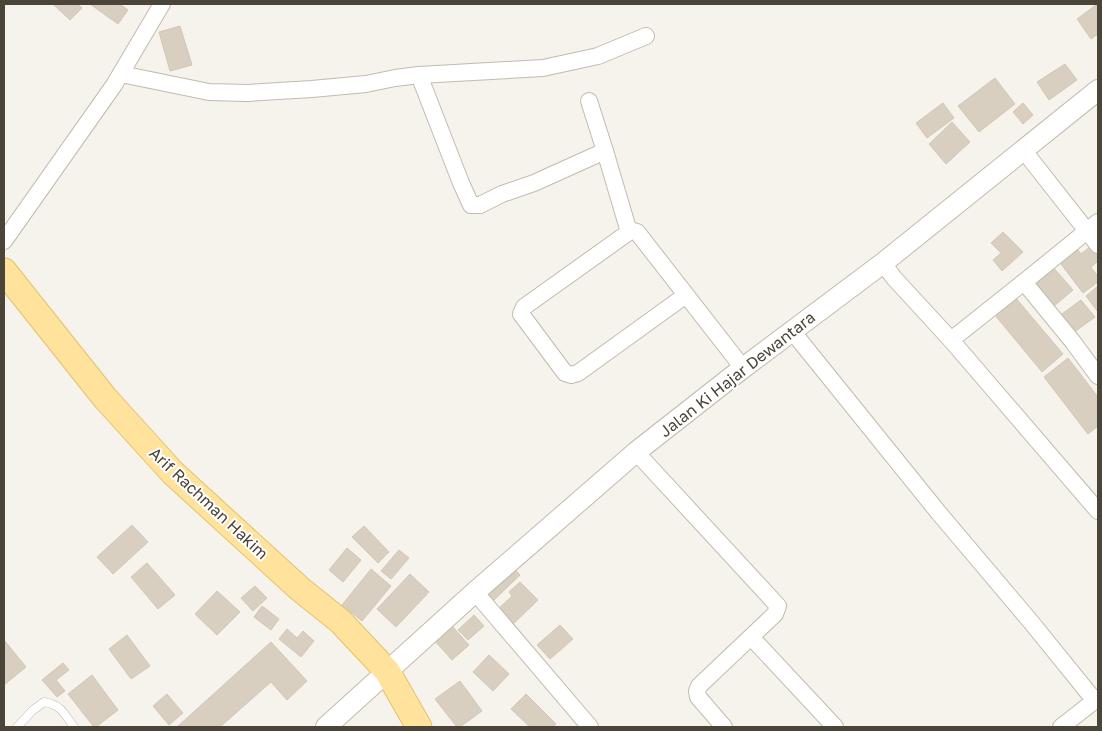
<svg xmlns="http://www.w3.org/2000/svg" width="1102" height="731" viewBox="0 0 1102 731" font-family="'Golos Text',sans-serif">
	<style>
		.building { fill: #d8cfc1; stroke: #d3c7b4 }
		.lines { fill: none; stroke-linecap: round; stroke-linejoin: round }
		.service-casing { stroke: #c2bbae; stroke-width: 9 }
		.minor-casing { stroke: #c2bbae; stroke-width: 18 }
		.tertiary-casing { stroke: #c2bbae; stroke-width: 22 }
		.primary-casing { stroke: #e6c16a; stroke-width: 27 }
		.service { stroke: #fff; stroke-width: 8 }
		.minor { stroke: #fff; stroke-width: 16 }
		.tertiary { stroke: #fff; stroke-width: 20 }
		.primary { stroke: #ffe39c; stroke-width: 25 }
		.labels { text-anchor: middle; stroke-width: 4; stroke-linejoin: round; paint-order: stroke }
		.street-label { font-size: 16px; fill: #4b4439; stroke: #fff }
	</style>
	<rect width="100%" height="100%" fill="#f6f3ec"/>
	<g class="building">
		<polygon points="56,4 78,4 82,8 70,20 54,5"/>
		<polygon points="90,4 120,4 128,10 118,24"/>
		<polygon points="1096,5 1098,7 1098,34 1091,39 1077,19"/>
		<polygon points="180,26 192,65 170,71 159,32"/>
		<polygon points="1065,64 1077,80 1049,100 1037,82"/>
		<polygon points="995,78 1015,104 979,132 958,106"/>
		<polygon points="943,103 954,118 927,138 916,123"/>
		<polygon points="1023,103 1033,115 1023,124 1013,112"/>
		<polygon points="952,122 970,142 946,164 929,144"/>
		<polygon points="1003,232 1023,252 1002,271 993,260 1001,253 991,243"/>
		<polygon points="1091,246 1098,256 1098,261 1091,267 1098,277 1098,282 1083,293 1058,260 1076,247 1081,254"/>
		<polygon points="1052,266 1073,290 1054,306 1033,282"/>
		<polygon points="1098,286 1098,312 1086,296"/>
		<polygon points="1015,297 1063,354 1042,372 994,314"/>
		<polygon points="1081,300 1095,317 1073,333 1059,316"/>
		<polygon points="1068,358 1098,397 1098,426 1088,434 1044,377"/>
		<polygon points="132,525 148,542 113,574 97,557"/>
		<polygon points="364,526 389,552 378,563 352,537"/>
		<polygon points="347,548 361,560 343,582 329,570"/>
		<polygon points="399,550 409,558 391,579 381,571"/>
		<polygon points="147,563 175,595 158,609 131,577"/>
		<polygon points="511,565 520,575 491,603 481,592"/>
		<polygon points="371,569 391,586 362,621 342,605"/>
		<polygon points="410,574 429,592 396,627 377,609"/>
		<polygon points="520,582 538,600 509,628 494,613 512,596 509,592"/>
		<polygon points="255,586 267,598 253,611 241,598"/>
		<polygon points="217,591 240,612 217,635 195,614"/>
		<polygon points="262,606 279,619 271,630 254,617"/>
		<polygon points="474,615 484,626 468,640 458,630"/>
		<polygon points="560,625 573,639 550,659 537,645"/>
		<polygon points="452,626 469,645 452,660 435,641"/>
		<polygon points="287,629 297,638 303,631 314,641 301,657 279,639"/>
		<polygon points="127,635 150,666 131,679 109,649"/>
		<polygon points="4,640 26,667 4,685"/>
		<polygon points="271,642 307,681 287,700 271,682 220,727 177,727"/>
		<polygon points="489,655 509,674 493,691 473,672"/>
		<polygon points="63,663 69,670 56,680 65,691 57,697 42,680"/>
		<polygon points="92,675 118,710 96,727 94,727 68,694"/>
		<polygon points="460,681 482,711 460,727 457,727 435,699"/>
		<polygon points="167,694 183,713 169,725 153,706"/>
		<polygon points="526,694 556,724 553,727 530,727 511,709"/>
	</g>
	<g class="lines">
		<defs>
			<path id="service" d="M17 727 33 710 44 702C62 705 64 714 74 727"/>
			<g id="minor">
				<polyline points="121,74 209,92 247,93 312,89 366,84 395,78 419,75 543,68 598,56 646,36"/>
				<polyline points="419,75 461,183 471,205 480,205 502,194 534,183 605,151"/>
				<polyline points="589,101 605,151 629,232"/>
				<polyline points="1024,151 1098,245"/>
				<polyline points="1098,222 1024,282 1073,342 1098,376"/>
				<polyline points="4,241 114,85 162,4"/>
				<polyline points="883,263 894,278 951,340"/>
				<polyline points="1024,282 951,340 1098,511"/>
				<polyline points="686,295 578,373 571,375 565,373 521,314 524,307 629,232 633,231 637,232 743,368"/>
				<polyline points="792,331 938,512 1031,622 1095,701"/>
				<polyline points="636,452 778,606 775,614 699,686 697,691 698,697 724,727"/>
				<polyline points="475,592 590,727"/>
				<polyline points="751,637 835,727"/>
				<polyline points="1061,727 1098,698"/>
			</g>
			<polyline id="tertiary" points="326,727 475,592 636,452 743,368 883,263 1098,90"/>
			<polyline id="primary" points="4,271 105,398 173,473 300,589 340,621 387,671 419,727"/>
		</defs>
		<use href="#service" class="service-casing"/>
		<use href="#minor" class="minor-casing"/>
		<use href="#tertiary" class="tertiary-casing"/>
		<use href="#primary" class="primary-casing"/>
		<use href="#service" class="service"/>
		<use href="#minor" class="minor"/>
		<use href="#tertiary" class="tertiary"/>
		<use href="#primary" class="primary"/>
	</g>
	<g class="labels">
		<g class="street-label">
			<text transform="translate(737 374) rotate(-38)" y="6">Jalan Ki Hajar Dewantara</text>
			<text transform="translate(209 503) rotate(43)" y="6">Arif Rachman Hakim</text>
		</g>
	</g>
	<rect width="1102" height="731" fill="none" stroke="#4b4439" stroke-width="10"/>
</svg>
